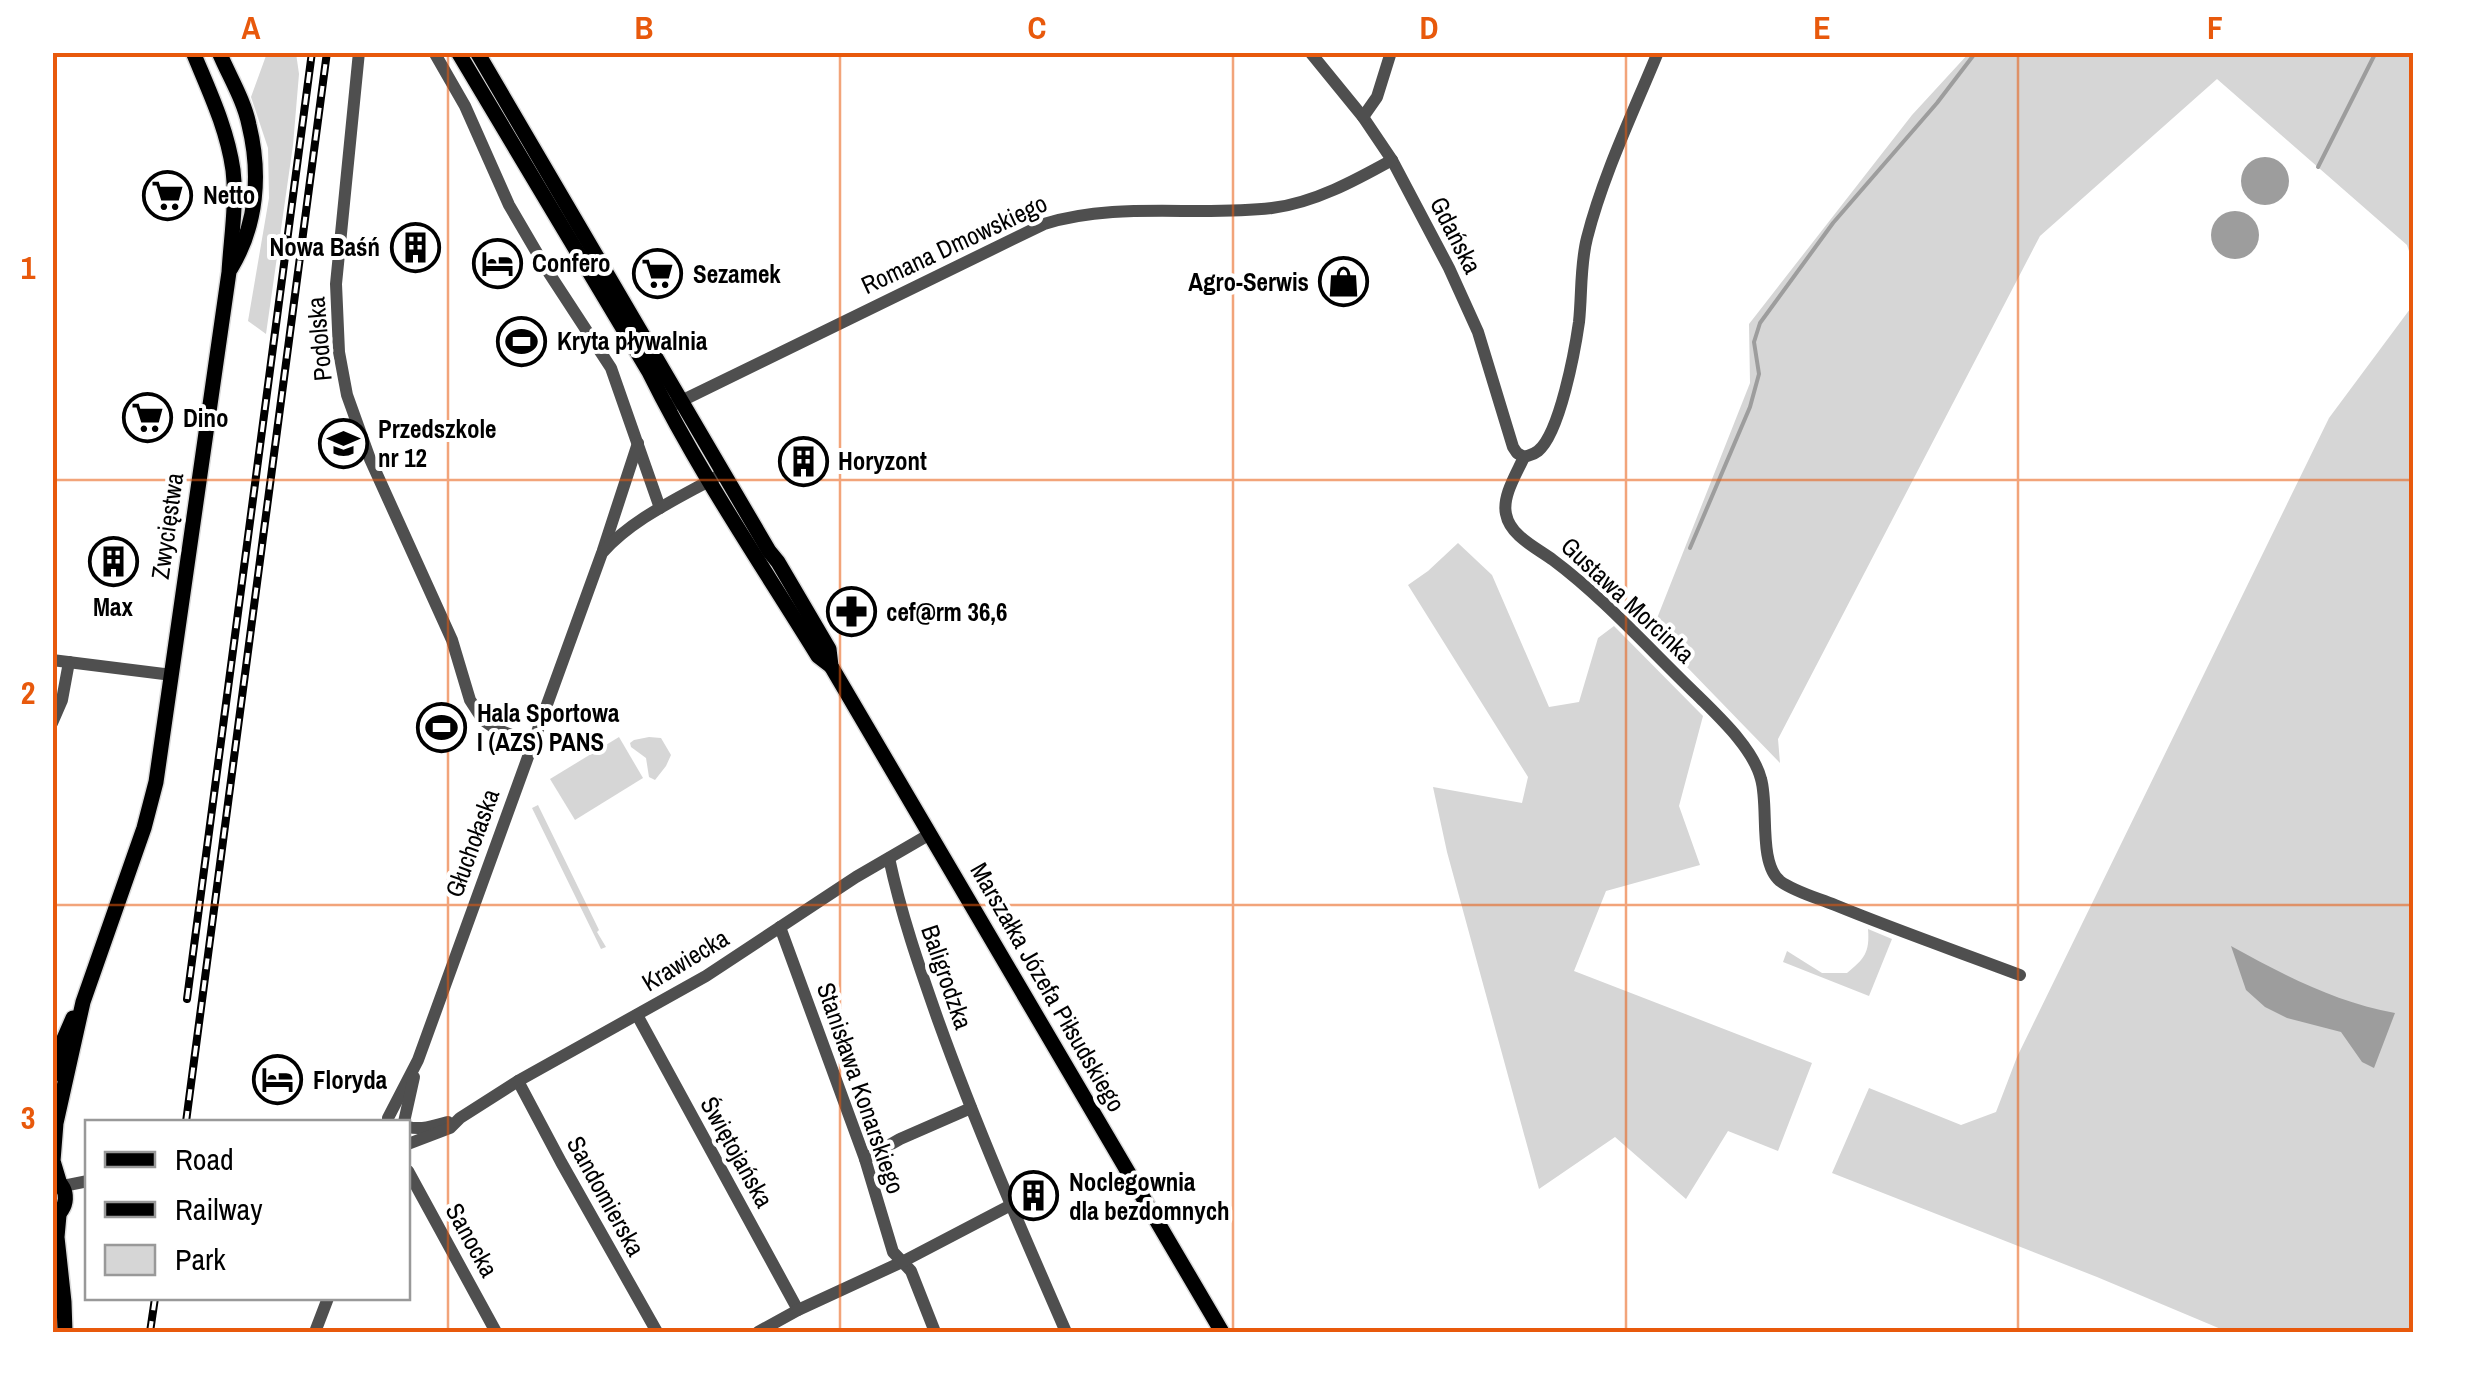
<svg xmlns="http://www.w3.org/2000/svg" width="2466" height="1385" viewBox="0 0 2466 1385" font-family="'Archivo Narrow',sans-serif">
	<style>
		.green { fill: #d6d6d6 }
		.water { fill: #9d9d9d }
		.lines { fill: none; stroke-linecap: round; stroke-linejoin: round }
		.stream { stroke: #9d9d9d; stroke-width: 4 }
		.major-casing { stroke: #dbdbdb; stroke-width: 18 }
		.minor { stroke: #4f4f4f; stroke-width: 12 }
		.major { stroke: #000; stroke-width: 15 }
		.rail-casing { stroke: #000; stroke-width: 8 }
		.rail { stroke: #fff; stroke-width: 4; stroke-dasharray: 11; stroke-linecap: butt }
		.grid { fill: none; stroke: #e8590c; stroke-width: 2.5; stroke-opacity: 0.55 }
		.labels { text-anchor: middle; stroke-width: 8; stroke-linejoin: round; paint-order: stroke }
		.poi-label { font-size: 25px; font-weight: bold; fill: #000; stroke: #fff; text-anchor: start }
		.street-label { font-size: 25px; fill: #000; stroke: #fff }
		.neatline { fill: none; stroke: #e8590c; stroke-width: 4 }
		.grid-label { font-size: 32px; text-anchor: middle; font-weight: bold; fill: #e8590c }
	</style>
	<rect width="100%" height="100%" fill="#fff"/>
	<g class="green">
		<polygon points="267,53 296,53 299,74 293,145 266,334 248,321 269,198 268,148 251,97"/>
		<polygon points="1969,53 2413,53 2413,263 2407,245 2217,79 2040,236 1778,739 1780,763 1652,631 1750,383 1749,324 1912,115"/>
		<polygon points="2413,305 2413,1332 2228,1332 2097,1277 1832,1173 1869,1088 1961,1125 1996,1112 2017,1057 2329,418"/>
		<polygon points="1458,543 1492,575 1549,707 1579,702 1598,638 1614,626 1703,716 1679,806 1700,865 1606,891 1574,971 1812,1063 1778,1151 1728,1131 1686,1199 1615,1137 1539,1189 1447,852 1433,787 1522,803 1528,777 1408,585 1428,571"/>
		<polygon points="619,737 643,778 575,820 550,779"/>
		<polygon points="649,737 661,738 671,755 666,766 655,780 649,777 646,758 631,747 630,743 634,740"/>
		<polygon points="538,805 599,930 597,932 606,947 601,949 532,808"/>
		<path d="M1868 929 1892 939 1869 996 1783 962 1787 951 1822 973H1847C1864 959 1870 953 1868 929Z"/>
	</g>
	<g class="water">
		<circle cx="2265" cy="181" r="24"/>
		<circle cx="2235" cy="235" r="24"/>
		<path d="M2231 946C2284 975 2335 1002 2395 1013L2374 1068 2362 1062 2341 1032 2287 1018 2265 1007 2246 990Z"/>
	</g>
	<g class="lines">
		<g class="stream">
			<polyline points="2318,167 2376,52"/>
			<polyline points="1690,548 1750,407 1759,374 1754,342 1760,323 1833,223 1937,103 1976,52"/>
		</g>
		<defs>
			<g id="major">
				<path d="M219 52C229 76 244 100 249 125 261 174 257 225 231 268"/>
				<path d="M458 52 649 372C698 471 760 562 818 656L831 666"/>
				<polyline points="477,52 769,551 778,562 829,649 831,666 1222,1332"/>
				<polyline points="52,1076 63,1041 73,1018"/>
				<path d="M59 1181 53 1161 56 1123 83 1002 144 828 156 782 229 272C231 238 237 203 233 170 227 128 209 91 193 52"/>
				<polyline points="59,1215 57,1237 64,1302 65,1332"/>
				<path d="M52 1219C69 1208 70 1190 54 1178"/>
			</g>
		</defs>
		<use href="#major" class="major-casing"/>
		<g class="minor">
			<polyline points="359,52 336,284 339,352 347,395 370,459 452,640 470,700 483,720 496,729 533,743"/>
			<polyline points="434,52 465,106 509,205 547,270 611,368 660,508"/>
			<polyline points="1310,52 1363,117 1392,160 1449,268 1478,332 1513,447 1517,453 1524,457"/>
			<path d="M1658 52C1633 113 1603 175 1587 238 1580 265 1582 294 1579 322 1575 350 1560 433 1538 451 1533 455 1530 455 1524 457 1517 473 1502 496 1506 514 1510 536 1537 548 1553 560 1604 598 1651 651 1697 695 1719 717 1753 748 1761 779 1769 806 1758 863 1780 881 1795 892 1818 898 1835 905 1896 930 1959 952 2020 975"/>
			<polyline points="1363,117 1377,97 1391,52"/>
			<path d="M673 405 1044 224C1118 201 1196 217 1272 208 1314 203 1356 180 1392 160"/>
			<polyline points="603,550 638,443"/>
			<polyline points="52,660 172,675"/>
			<polyline points="52,723 62,700 69,662"/>
			<path d="M889 858C901 914 919 966 938 1020 976 1126 1021 1229 1066 1332"/>
			<polyline points="780,927 865,1159 893,1252 911,1271 935,1332"/>
			<polyline points="637,1015 798,1310"/>
			<polyline points="518,1081 561,1162 657,1332"/>
			<path d="M388 1118 418 1060 602 553C632 519 677 499 716 477"/>
			<polyline points="404,1122 414,1077"/>
			<path d="M408 1127C422 1130 434 1126 448 1122"/>
			<polyline points="408,1144 450,1128 460,1118 518,1081 706,976 856,877 930,834"/>
			<polyline points="865,1159 900,1139 971,1108"/>
			<polyline points="408,1171 496,1332"/>
			<polyline points="63,1186 88,1181"/>
			<polyline points="315,1332 328,1298"/>
			<polyline points="758,1332 798,1310 902,1262 1011,1205"/>
		</g>
		<use href="#major" class="major"/>
		<defs>
			<g id="rail">
				<polyline points="187,999 312,52"/>
				<polyline points="186,1122 327,52"/>
				<polyline points="150,1332 155,1298"/>
			</g>
		</defs>
		<use href="#rail" class="rail-casing"/>
		<use href="#rail" class="rail"/>
	</g>
	<path class="grid" d="M448 52V1332M840 52V1332M1233 52V1332M1626 52V1332M2018 52V1332M52 480H2414M52 905H2414"/>
	<defs>
		<symbol id="supermarket-ring" viewBox="-11 -11 22 22"><circle r="9.5" fill="#fff" stroke="#000" stroke-width="1.5"/><path d="M-6-5.5h2.5l.6 2H6L4.5 2H-2.5L-4.4-4H-6ZM-1.5 3.2a1.3 1.3 0 1 0 .1 0ZM3 3.2a1.3 1.3 0 1 0 .1 0Z" fill="#000"/></symbol>
		<symbol id="building-ring" viewBox="-11 -11 22 22"><circle r="9.5" fill="#fff" stroke="#000" stroke-width="1.5"/><path d="M-4-6H4V6H1V3H-1V6H-4ZM-2.5-4.3h1.7v1.8h-1.7ZM.8-4.3h1.7v1.8H.8ZM-2.5-1h1.7V.8h-1.7ZM.8-1h1.7V.8H.8Z" fill="#000"/></symbol>
		<symbol id="hotel-ring" viewBox="-11 -11 22 22"><circle r="9.5" fill="#fff" stroke="#000" stroke-width="1.5"/><path d="M-6-4.5h1.5V1H6V5H4.5V3h-9V5H-6ZM-4 0a1.8 1.8 0 1 1 3.6 0ZM.5 0V-2.5h3Q6-2.5 6 0Z" fill="#000"/></symbol>
		<symbol id="shop-ring" viewBox="-11 -11 22 22"><circle r="9.5" fill="#fff" stroke="#000" stroke-width="1.5"/><path d="M-5-2.5h2.3a2.7 3.5 0 0 1 5.4 0H5L5.5 6h-11ZM-1.5-2.5h3a1.5 2.3 0 0 0-3 0Z" fill="#000"/></symbol>
		<symbol id="stadium-ring" viewBox="-11 -11 22 22"><circle r="9.5" fill="#fff" stroke="#000" stroke-width="1.5"/><path d="M0-5a6.5 5 0 1 0 0 10a6.5 5 0 1 0 0-10ZM-3.5-1.8h7v3.6h-7Z" fill="#000"/></symbol>
		<symbol id="school-ring" viewBox="-11 -11 22 22"><circle r="9.5" fill="#fff" stroke="#000" stroke-width="1.5"/><path d="M0-5L7-2L0 1L-7-2ZM-4 1L0 2.5L4 1V4Q0 6-4 4Z" fill="#000"/></symbol>
		<symbol id="pharmacy-ring" viewBox="-11 -11 22 22"><circle r="9.5" fill="#fff" stroke="#000" stroke-width="1.5"/><path d="M-2-6h4v4h4v4h-4v4h-4v-4h-4v-4h4Z" fill="#000"/></symbol>
	</defs>
	<g fill-rule="evenodd">
		<use href="#supermarket-ring" x="140" y="168" width="55" height="55"/>
		<use href="#building-ring" x="388" y="220" width="55" height="55"/>
		<use href="#hotel-ring" x="470" y="236" width="55" height="55"/>
		<use href="#supermarket-ring" x="630" y="246" width="55" height="55"/>
		<use href="#shop-ring" x="1316" y="254" width="55" height="55"/>
		<use href="#stadium-ring" x="494" y="314" width="55" height="55"/>
		<use href="#supermarket-ring" x="120" y="390" width="55" height="55"/>
		<use href="#school-ring" x="316" y="416" width="55" height="55"/>
		<use href="#building-ring" x="776" y="434" width="55" height="55"/>
		<use href="#building-ring" x="86" y="534" width="55" height="55"/>
		<use href="#pharmacy-ring" x="824" y="584" width="55" height="55"/>
		<use href="#stadium-ring" x="414" y="700" width="55" height="55"/>
		<use href="#hotel-ring" x="250" y="1052" width="55" height="55"/>
		<use href="#building-ring" x="1006" y="1168" width="55" height="55"/>
	</g>
	<g class="labels">
		<g class="poi-label">
			<text x="203" y="204">Netto</text>
			<text x="380" y="256" text-anchor="end">Nowa Baśń</text>
			<text x="532" y="272">Confero</text>
			<text x="693" y="283">Sezamek</text>
			<text x="1309" y="291" text-anchor="end">Agro-Serwis</text>
			<text x="557" y="350">Kryta pływalnia</text>
			<text x="183" y="427">Dino</text>
			<text x="378" y="438">Przedszkole<tspan x="378" dy="29">nr 12</tspan></text>
			<text x="838" y="470">Horyzont</text>
			<text x="113" y="616" text-anchor="middle">Max</text>
			<text x="886" y="621">cef@rm 36,6</text>
			<text x="477" y="722">Hala Sportowa<tspan x="477" dy="29">I (AZS) PANS</tspan></text>
			<text x="313" y="1089">Floryda</text>
			<text x="1069" y="1191">Noclegownia<tspan x="1069" dy="29">dla bezdomnych</tspan></text>
		</g>
		<g class="street-label">
			<text transform="translate(1456 235) rotate(63)" y="9">Gdańska</text>
			<text transform="translate(954 244) rotate(-25)" y="9">Romana Dmowskiego</text>
			<text transform="translate(319 339) rotate(-95)" y="9">Podolska</text>
			<text transform="translate(167 526) rotate(-82)" y="9">Zwycięstwa</text>
			<text transform="translate(1628 600) rotate(43)" y="9">Gustawa Morcinka</text>
			<text transform="translate(472 843) rotate(-70)" y="9">Głuchołaska</text>
			<text transform="translate(685 960) rotate(-31)" y="9">Krawiecka</text>
			<text transform="translate(947 977) rotate(71)" y="9">Baligrodzka</text>
			<text transform="translate(1048 987) rotate(60)" y="9">Marszałka Józefa Piłsudskiego</text>
			<text transform="translate(861 1088) rotate(71)" y="9">Stanisława Konarskiego</text>
			<text transform="translate(737 1152) rotate(61)" y="9">Świętojańska</text>
			<text transform="translate(606 1196) rotate(61)" y="9">Sandomierska</text>
			<text transform="translate(472 1240) rotate(61)" y="9">Sanocka</text>
		</g>
	</g>
	<rect width="2466" height="1385" fill="none" stroke="#ffffff" stroke-width="110"/>
	<rect x="85" y="1120" width="325" height="180" fill="#ffffff" stroke="#999999" stroke-width="2.5"/>
	<rect x="105" y="1152" width="50" height="15" fill="#000000" stroke="#999999" stroke-width="2.5"/>
	<text x="175" y="1170" font-size="30" fill="#000000">Road</text>
	<rect x="105" y="1202" width="50" height="15" fill="#000000" stroke="#999999" stroke-width="2.5"/>
	<text x="175" y="1220" font-size="30" fill="#000000">Railway</text>
	<rect x="105" y="1245" width="50" height="30" fill="#d6d6d6" stroke="#999999" stroke-width="2.5"/>
	<text x="175" y="1270" font-size="30" fill="#000000">Park</text>
	<rect x="55" y="55" width="2356" height="1275" class="neatline"/>
	<g class="grid-label">
		<text x="251" y="39">A</text>
		<text x="644" y="39">B</text>
		<text x="1037" y="39">C</text>
		<text x="1429" y="39">D</text>
		<text x="1822" y="39">E</text>
		<text x="2215" y="39">F</text>
		<text x="28" y="279">1</text>
		<text x="28" y="704">2</text>
		<text x="28" y="1129">3</text>
	</g>
</svg>
